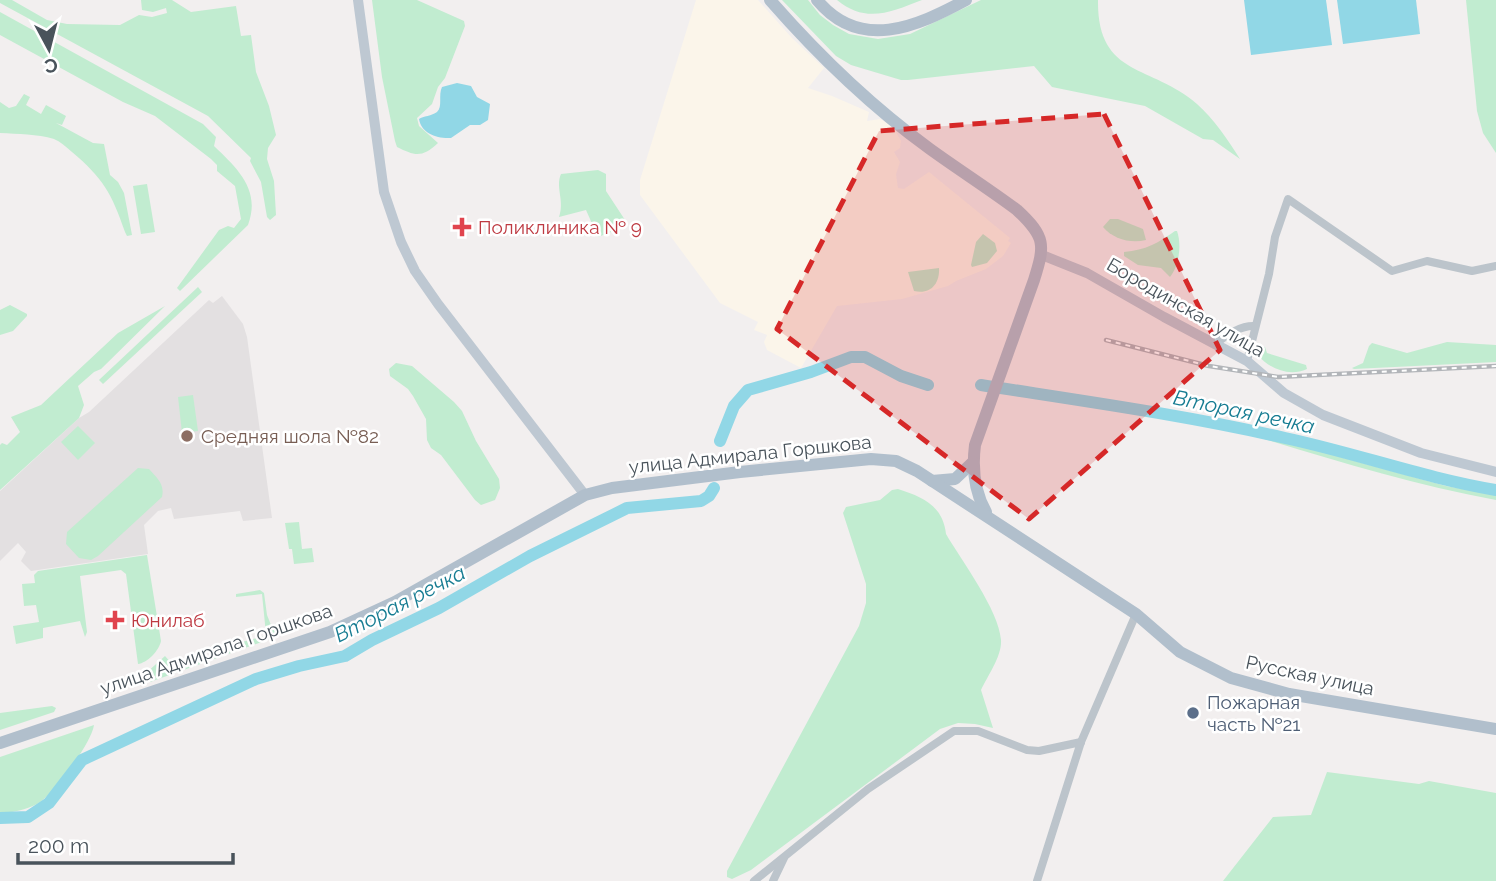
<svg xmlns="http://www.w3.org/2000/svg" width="1496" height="881" viewBox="0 0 1496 881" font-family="Raleway,sans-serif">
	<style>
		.commercial { fill: #fbf5ea }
		.education { fill: #e3e0e1 }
		.green { fill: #c1ecd0 }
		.water { fill: #91d7e6 }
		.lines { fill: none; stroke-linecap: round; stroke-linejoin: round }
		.river { stroke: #91d7e6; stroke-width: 12 }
		.street { stroke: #bcc4cb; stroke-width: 8 }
		.secondary { stroke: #bec8d2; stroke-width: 10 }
		.primary { stroke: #b1bfcc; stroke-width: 12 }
		.rail-casing { stroke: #b2b5b9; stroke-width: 4.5 }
		.rail { stroke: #fff; stroke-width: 2; stroke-dasharray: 5; stroke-linecap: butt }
		.marked { fill: #d62828; fill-opacity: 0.2; stroke: #d62828; stroke-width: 5; stroke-dasharray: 14 9; stroke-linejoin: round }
		.health-dot { fill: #e0444e; stroke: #fff; stroke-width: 2.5 }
		.education-dot { fill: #8d6e63; stroke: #fff; stroke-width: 2.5 }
		.service-dot { fill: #5c6f8a; stroke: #fff; stroke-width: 2.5 }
		.labels { text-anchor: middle; stroke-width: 5; stroke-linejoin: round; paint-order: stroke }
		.health-label { font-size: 19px; fill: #be3a42; stroke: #fff; text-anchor: start }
		.street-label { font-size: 19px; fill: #49535b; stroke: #fff }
		.education-label { font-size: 19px; fill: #785e54; stroke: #fff; text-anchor: start }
		.service-label { font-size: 19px; fill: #4e5e75; stroke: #fff; text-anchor: start }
		.water-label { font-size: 21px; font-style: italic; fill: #167c92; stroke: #fff }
	</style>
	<rect width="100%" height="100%" fill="#f2efef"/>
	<polygon class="commercial" points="696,0 758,0 792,38 824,68 808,88 832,96 869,112 867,121 880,119 892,125 901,141 900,148 894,152 900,162 896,174 898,188 904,189 929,172 1010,238 1008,241 1011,243 1003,256 986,269 956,281 948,286 902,299 837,306 801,368 767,350 764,342 767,335 754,330 758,322 720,303 640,195 640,180"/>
	<polygon class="education" points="222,296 243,324 247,337 272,518 243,521 240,511 174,519 171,508 158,511 144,525 148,554 31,571 21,561 26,552 18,543 0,561 0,491 79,418 89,412 209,300 213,303"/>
	<g class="green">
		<polygon points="0,0 12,0 47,20 67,24 120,25 139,15 152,17 167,13 166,8 153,12 142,10 141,0 172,0 191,12 236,6 241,36 251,35 256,72 269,106 276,135 268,148 267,159 274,181 276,215 270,220 267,217 261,182 250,161 251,158 208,116 0,3"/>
		<path d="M372 0H417L464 21 465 26 445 78 438 87 432 104 417 118 419 126 438 143C422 158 415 156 397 147L395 141 382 77Z"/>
		<path d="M782 0H808L820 15 833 25 849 34 878 39 910 34 981 0H1098C1097 78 1151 64 1197 104 1214 119 1228 140 1240 159L1213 140 1203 139 1145 106 1052 87 1034 66 908 80H901L851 65 836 56Z"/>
		<path d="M837 0H922C891 12 866 24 837 0Z"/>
		<polygon points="1466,0 1496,0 1496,153 1483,133 1477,111"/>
		<path d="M0 12 203 124 216 137 214 146C238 169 261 190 248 225L180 291 177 288 219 230 228 226 234 228 241 219 235 186 217 171V165L211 159 155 116 123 102 0 35Z"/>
		<path d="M24 94 30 97 26 105 41 114 46 105 66 116 62 125 56 123 93 143 104 144 110 175 118 182 124 193 132 235 127 236 125 232C112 194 103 178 72 152 66 147 61 142 54 139 37 134 18 134 0 133V102L9 108 16 106Z"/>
		<path d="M598 170 606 174V191L625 220 619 229 598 237 586 210 559 217C565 201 555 187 561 174Z"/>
		<polygon points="147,184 155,232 141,234 133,186"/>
		<path d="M1110 219H1118L1143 229 1146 240C1131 244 1113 239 1103 227Z"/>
		<path d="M1175 231H1177C1182 245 1179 266 1170 277L1161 268 1138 265 1124 256V252C1146 250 1158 243 1175 231Z"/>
		<polygon points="983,234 995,243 997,251 987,263 972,267 971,265 976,242"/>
		<path d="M939 268C940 284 930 295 914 291L908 272Z"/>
		<polygon points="198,287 202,292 103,384 99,380"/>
		<polygon points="10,305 27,314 27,316 13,331 0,335 0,310"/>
		<polygon points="165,306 101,369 94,372 78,386 84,405 79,418 0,490 0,445 2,443 7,445 20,432 11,417 41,405 118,333"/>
		<polygon points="1447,342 1496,345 1496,362 1354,369 1352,368 1363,363 1369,346 1372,343 1407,353"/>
		<path d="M1260 346 1265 347 1267 353 1306 365 1307 369C1289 377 1269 369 1257 354L1256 350Z"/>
		<polygon points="396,363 412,366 454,402 462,411 476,441 499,479 500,488 495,500 481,505 475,500 441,455 431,448 427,440 426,419 413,396 408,389 390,376 389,369"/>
		<polygon points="193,395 198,431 182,433 178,397"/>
		<polygon points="78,426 95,443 78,460 61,442"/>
		<path d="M1260 435 1446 486 1496 495V500C1415 485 1336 461 1258 437Z"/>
		<path d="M138 468 149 469C157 478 165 484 162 497L98 556 91 560 79 558 66 544 67 532Z"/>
		<path d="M898 489C923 497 943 506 946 534 961 560 999 610 1001 640 1002 656 988 675 981 690L993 728 975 724 958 723 940 729 751 870 732 879 727 877V871L859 626 866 603V584L843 513 846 507 880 500 892 490Z"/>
		<polygon points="299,522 302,549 312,548 314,562 294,564 292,549 289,549 285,523"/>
		<path d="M147 555 161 641C159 651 147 663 138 664L126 574 121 570 80 576 87 632 85 637 80 621 43 628V638L16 644 13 626 39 622 36 605 24 606 22 584 35 583 34 575 38 571Z"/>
		<polygon points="260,590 264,593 267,615 271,625 323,620 150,682 146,681 145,674 165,656 173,665 208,660 224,647 264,636 266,634 262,594 236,597 236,594"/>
		<polygon points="52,706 56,708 54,712 0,730 0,713"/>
		<path d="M94 725C92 742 53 796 37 804 26 810 13 812 0 814V757Z"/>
		<polygon points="1327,772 1419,784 1429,781 1496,793 1496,881 1223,881 1273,817 1311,815"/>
	</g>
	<g class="water">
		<polygon points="1244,0 1326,0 1332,45 1251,55"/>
		<polygon points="1337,0 1416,0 1420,34 1343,44"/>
		<path d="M457 83 471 86 477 97 490 104 488 120 480 125H470L451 138C437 139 421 133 419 119 423 116 432 116 437 112 443 107 438 95 442 87Z"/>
	</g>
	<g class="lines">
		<g class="river">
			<path d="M981 385C1083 401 1185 415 1285 438 1356 453 1424 478 1496 490"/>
			<polyline points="720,441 734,406 748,390 811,372 851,357 865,357 901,376 928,385"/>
			<polyline points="0,818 28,817 49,803 82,760 256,679 299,666 345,656 372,640 439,608 530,556 627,508 701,501 709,496 714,488"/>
		</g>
		<g class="street">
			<path d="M1215 344C1226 336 1240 325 1255 326"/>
			<polyline points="1247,361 1269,274 1275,237 1288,199 1392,271 1427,261 1472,271 1496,266"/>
			<polyline points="754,881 868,789 954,731 978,731 1027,750 1039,751 1081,742"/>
			<polyline points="773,881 784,858"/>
			<polyline points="1037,881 1081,742 1136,614"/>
		</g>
		<g class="secondary">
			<polyline points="358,0 384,192 401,242 415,271 438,304 585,495"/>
			<polyline points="1042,255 1087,273 1164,317 1247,361 1284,393 1323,415 1421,453 1496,472"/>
		</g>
		<g class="primary">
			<path d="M770 0C818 55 871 106 930 149 959 170 989 189 1017 210 1046 237 1045 245 1034 280L975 445C972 469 974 491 986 512"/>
			<path d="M817 0C860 52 916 27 966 0"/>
			<polyline points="932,481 955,479 973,462"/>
			<polyline points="0,743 330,632 395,602 585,495 612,488 740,472 871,459 896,461 917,471 1136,614 1180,652 1231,678 1289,694 1496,729"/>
		</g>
		<defs>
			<polyline id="rail" points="1106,340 1209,366 1278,377 1496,366"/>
		</defs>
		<use href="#rail" class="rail-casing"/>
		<use href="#rail" class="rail"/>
	</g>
	<path class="marked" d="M1104 114 1220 350 1029 519 777 329 879 131Z"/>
	<g class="health-dot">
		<path d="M458.5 216.5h7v7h7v7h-7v7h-7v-7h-7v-7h7z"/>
		<path d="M111.5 609.5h7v7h7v7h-7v7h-7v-7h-7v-7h7z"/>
	</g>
	<circle class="education-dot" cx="187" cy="436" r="7"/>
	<circle class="service-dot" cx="1193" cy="713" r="7"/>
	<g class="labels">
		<g class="health-label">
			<text x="478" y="234">Поликлиника № 9</text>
			<text x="131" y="627">Юнилаб</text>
		</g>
		<g class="street-label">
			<text transform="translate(1186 307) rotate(30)" y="7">Бородинская улица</text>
			<text transform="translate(750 454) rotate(-6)" y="7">улица Адмирала Горшкова</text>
			<text transform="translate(216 649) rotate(-19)" y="7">улица Адмирала Горшкова</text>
			<text transform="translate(1310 675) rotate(12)" y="7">Русская улица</text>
		</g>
		<g class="education-label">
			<text x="201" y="443">Средняя шола №82</text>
		</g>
		<g class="service-label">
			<text x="1207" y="709">Пожарная<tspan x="1207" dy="22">часть №21</tspan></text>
		</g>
		<g class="water-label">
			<text transform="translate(1244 412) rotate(12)" y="7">Вторая речка</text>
			<text transform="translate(400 604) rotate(-27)" y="7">Вторая речка</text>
		</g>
	</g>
	<g transform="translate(49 49) rotate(173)" stroke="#ffffff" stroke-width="5" paint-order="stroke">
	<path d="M0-5L12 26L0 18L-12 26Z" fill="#49535b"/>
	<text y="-10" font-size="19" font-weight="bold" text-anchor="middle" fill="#49535b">С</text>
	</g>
	<path d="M18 853v10h215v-10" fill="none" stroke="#49535b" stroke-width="3.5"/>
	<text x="28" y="853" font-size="21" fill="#49535b" stroke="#ffffff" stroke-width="5" paint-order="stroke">200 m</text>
</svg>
